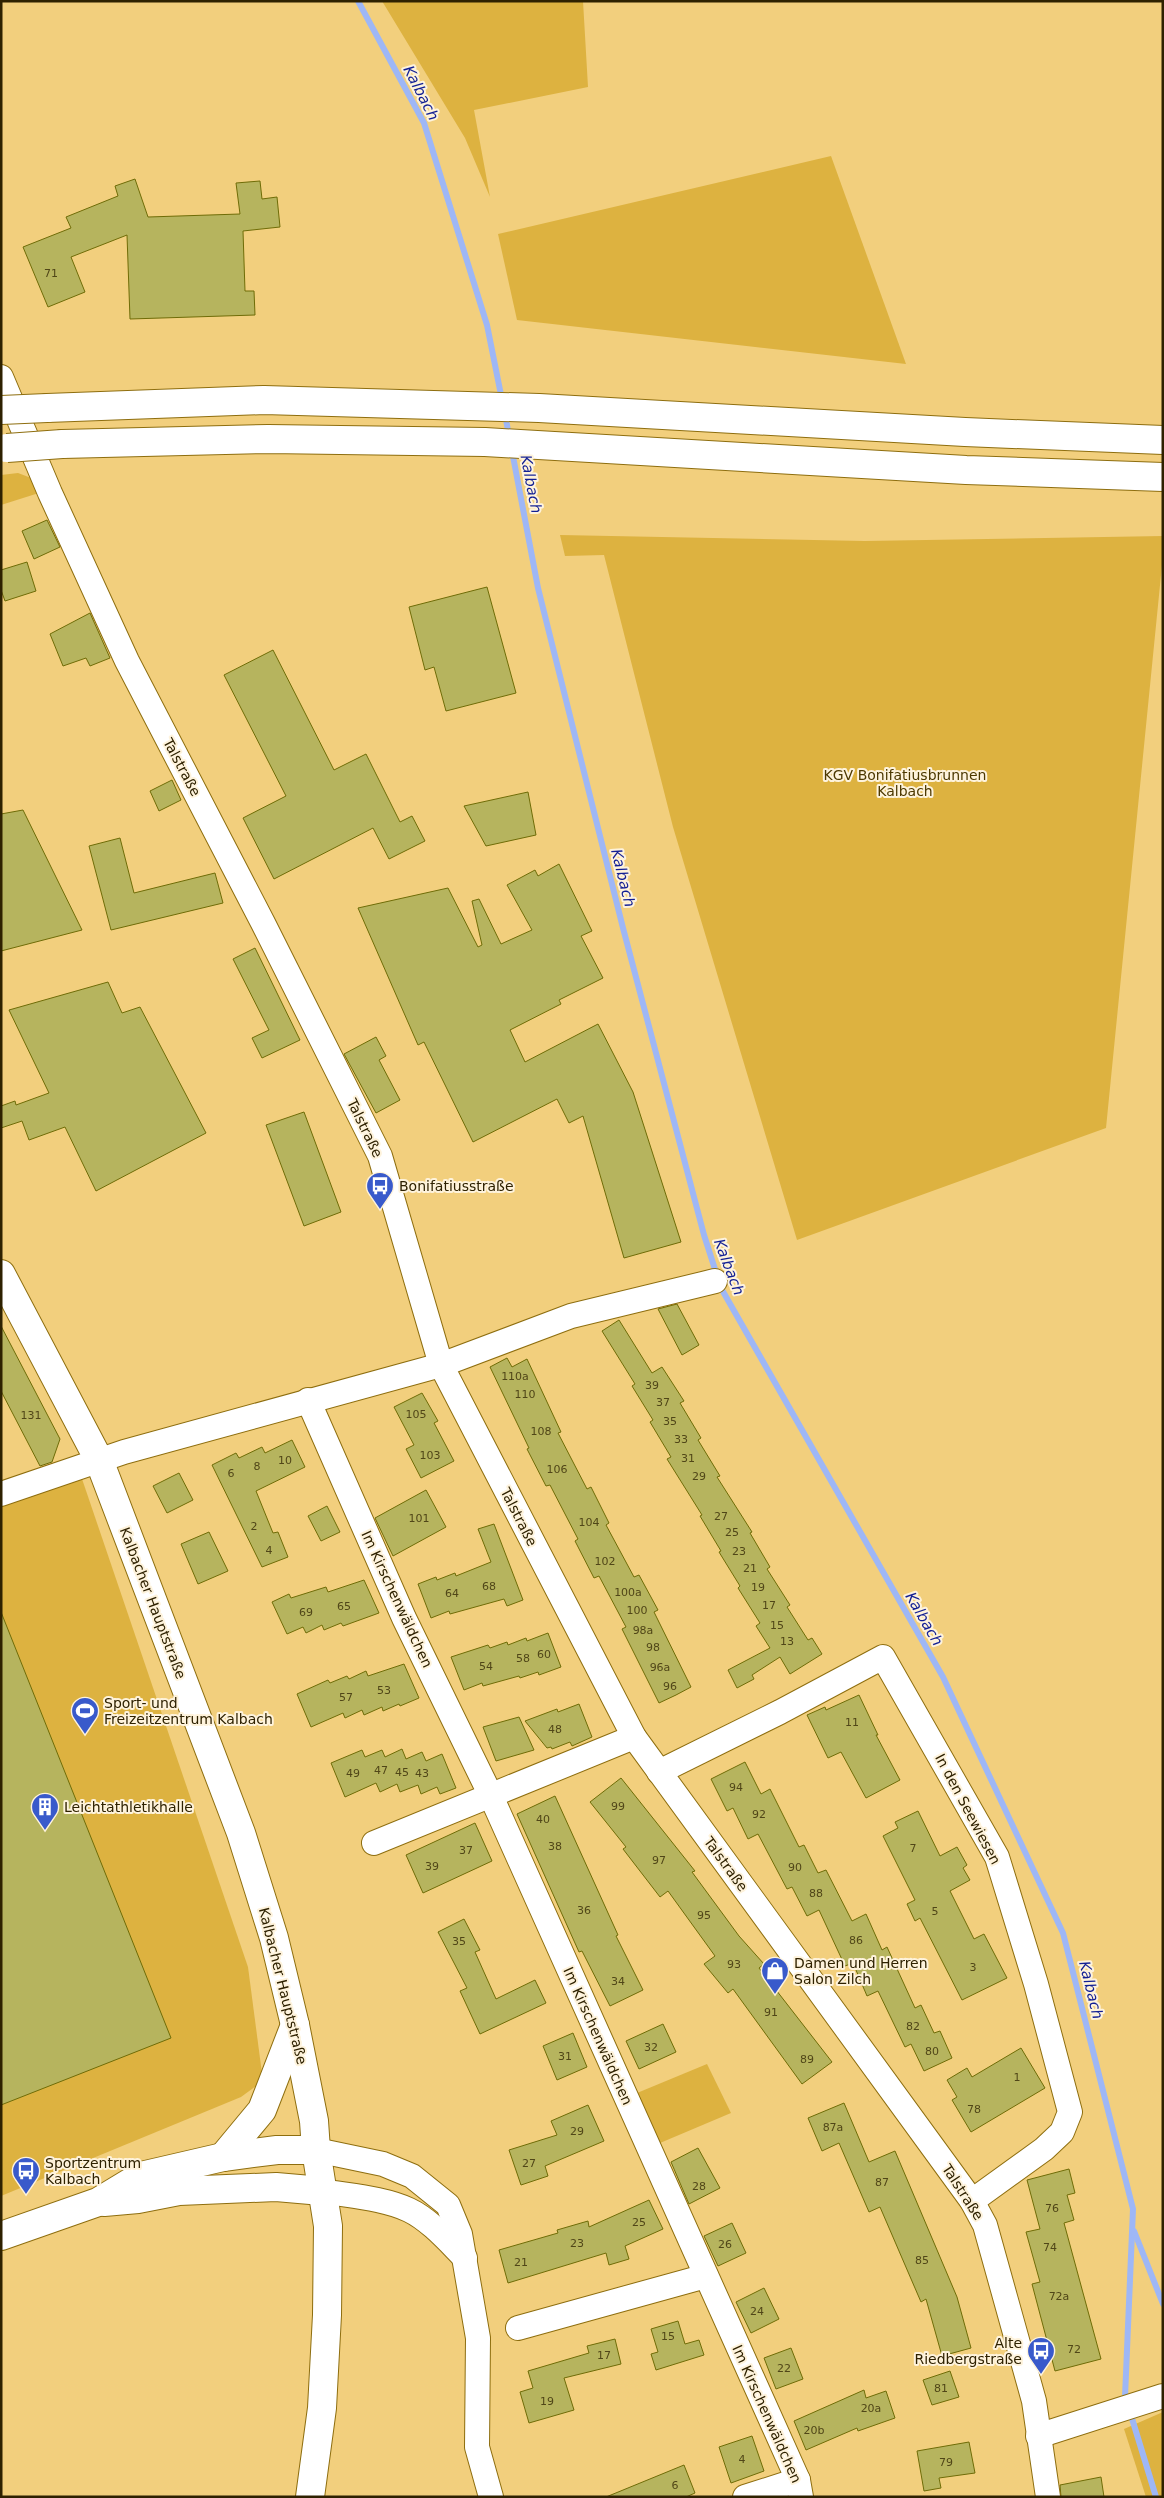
<svg xmlns="http://www.w3.org/2000/svg" width="1164" height="2498" viewBox="0 0 1164 2498" font-family="'DejaVu Sans',sans-serif">
	<style>
		.green { fill: #ddb240 }
		.lines { fill: none; stroke-linecap: round; stroke-linejoin: round }
		.stream { stroke: #9eb7f6; stroke-width: 6 }
		.building { fill: #b6b45e; stroke: #6f6c07 }
		.minor-casing { stroke: #8e6e0f; stroke-width: 26 }
		.tertiary-casing { stroke: #8e6e0f; stroke-width: 30 }
		.secondary-casing { stroke: #8e6e0f; stroke-width: 30 }
		.motorway-casing { stroke: #8e6e0f; stroke-width: 30 }
		.minor { stroke: #fff; stroke-width: 24 }
		.tertiary { stroke: #fff; stroke-width: 28 }
		.secondary { stroke: #fff; stroke-width: 28 }
		.motorway { stroke: #fff; stroke-width: 28 }
		.motorway-bridge-casing { stroke: #8e6e0f; stroke-width: 30; stroke-linecap: butt }
		.motorway-bridge { stroke: #fff; stroke-width: 28 }
		.labels { text-anchor: middle; stroke-width: 4; stroke-linejoin: round; paint-order: stroke }
		.number-label { font-size: 11px; fill: #504618 }
		.street-label { font-size: 14px; fill: #2e2100; stroke: #fef3dc }
		.park-label { font-size: 14px; fill: #4c3800; stroke: #fef3dc }
		.poi-label { font-size: 14px; fill: #2e2100; stroke: #fef3dc; text-anchor: start }
		.water-label { font-size: 15px; font-style: italic; fill: #121f94; stroke: #fef3dc }
	</style>
	<rect width="100%" height="100%" fill="#f2cf7d"/>
	<g class="green">
		<polygon points="382,1 583,1 588,87 474,110 490,197 465,138"/>
		<polygon points="831,156 906,364 517,320 498,234"/>
		<polygon points="18,473 39,481 42,492 1,505 1,475"/>
		<polygon points="560,535 865,541 1163,536 1163,555 1106,1128 797,1240 673,827 604,555 565,556"/>
		<polygon points="80,1473 248,1967 263,2081 241,2097 1,2196 1,1503"/>
		<polygon points="707,2064 731,2113 660,2143 637,2093"/>
		<polygon points="1163,2412 1163,2497 1146,2497 1124,2429"/>
	</g>
	<g class="lines">
		<g class="stream">
			<polyline points="358,1 424,123 487,325 502,400"/>
			<polyline points="505,414 509,436"/>
			<polyline points="512,451 538,588 623,928 704,1235 721,1288 943,1677 1063,1933 1133,2209 1125,2397 1127,2403"/>
			<polyline points="1134,2231 1163,2304"/>
			<polyline points="1130,2412 1156,2497"/>
		</g>
	</g>
	<g class="building">
		<polygon points="135,179 148,217 240,214 236,183 260,181 262,199 277,197 280,227 243,231 245,291 254,291 255,315 130,319 127,235 71,257 85,292 48,307 23,247 71,228 66,217 118,196 115,186"/>
		<polygon points="47,520 60,547 34,559 22,531"/>
		<polygon points="27,562 36,591 5,601 1,590 1,570"/>
		<polygon points="487,587 516,693 446,711 434,667 425,670 409,607"/>
		<polygon points="90,613 110,658 90,666 86,658 63,666 50,634"/>
		<polygon points="273,650 334,770 366,754 400,822 412,816 425,841 389,859 373,828 274,879 243,818 286,796 224,675"/>
		<polygon points="172,780 181,800 159,811 150,791"/>
		<polygon points="528,792 536,835 486,846 464,806"/>
		<polygon points="23,810 82,930 1,951 1,814"/>
		<polygon points="120,838 134,893 215,873 223,903 111,930 89,846"/>
		<polygon points="559,864 592,931 581,936 603,978 559,1000 561,1004 510,1030 525,1062 598,1024 633,1092 681,1242 624,1258 583,1116 569,1123 557,1099 473,1142 424,1042 418,1045 358,908 448,888 478,947 482,945 472,901 479,899 501,944 532,930 507,885 535,870 538,876"/>
		<polygon points="255,948 300,1040 262,1058 252,1038 269,1030 233,959"/>
		<polygon points="108,982 122,1013 140,1007 206,1133 96,1191 65,1127 29,1140 22,1121 1,1128 1,1106 15,1101 16,1105 49,1093 9,1010"/>
		<polygon points="376,1037 386,1056 379,1060 400,1100 376,1113 344,1054"/>
		<polygon points="304,1112 341,1212 304,1226 266,1125"/>
		<polygon points="677,1304 699,1345 682,1355 658,1309"/>
		<polygon points="619,1320 652,1373 662,1367 684,1401 680,1403 701,1438 698,1440 720,1476 717,1477 752,1532 750,1533 770,1567 767,1569 790,1605 787,1607 808,1640 812,1638 822,1654 790,1674 780,1657 752,1675 754,1679 737,1688 728,1670 770,1648 756,1626 760,1623 738,1588 740,1586 719,1552 721,1551 700,1516 702,1515 667,1459 671,1457 650,1422 653,1420 632,1386 635,1384 602,1331"/>
		<polygon points="1,1326 60,1439 52,1462 40,1466 1,1391"/>
		<polygon points="507,1358 512,1367 527,1359 561,1432 558,1433 587,1489 591,1487 609,1523 606,1525 634,1577 639,1575 658,1610 654,1612 691,1687 676,1695 659,1703 622,1629 626,1627 599,1576 594,1578 575,1541 578,1539 550,1485 546,1486 527,1449 529,1448 490,1367"/>
		<polygon points="422,1393 438,1421 434,1423 454,1461 421,1478 406,1449 414,1445 394,1407"/>
		<polygon points="292,1440 305,1467 256,1491 273,1533 278,1532 288,1557 262,1567 212,1465 236,1453 239,1458 262,1447 265,1453"/>
		<polygon points="179,1473 193,1500 167,1513 153,1486"/>
		<polygon points="426,1490 446,1527 393,1556 375,1518"/>
		<polygon points="327,1506 340,1532 321,1541 308,1516"/>
		<polygon points="494,1524 523,1600 507,1606 504,1599 450,1614 449,1611 431,1618 418,1584 436,1577 437,1580 455,1573 456,1576 491,1562 478,1529"/>
		<polygon points="209,1532 228,1571 198,1584 181,1544"/>
		<polygon points="364,1580 379,1613 343,1626 341,1623 324,1630 322,1625 306,1633 303,1627 287,1634 272,1602 289,1594 291,1598 326,1587 328,1592"/>
		<polygon points="1,1612 171,2038 1,2105"/>
		<polygon points="548,1633 561,1667 539,1675 538,1672 520,1678 519,1676 483,1686 482,1683 464,1690 451,1657 488,1645 490,1648 507,1642 508,1645 526,1638 527,1641"/>
		<polygon points="404,1664 419,1698 400,1706 399,1704 383,1711 382,1707 364,1715 362,1710 345,1718 343,1713 311,1727 297,1694 328,1680 330,1683 347,1676 349,1679 366,1671 368,1676"/>
		<polygon points="859,1695 878,1735 876,1735 900,1780 866,1798 841,1752 828,1758 807,1715 825,1707 826,1710"/>
		<polygon points="579,1704 592,1737 572,1746 570,1742 552,1749 551,1747 547,1748 525,1721 557,1709 558,1712"/>
		<polygon points="519,1717 534,1750 496,1761 483,1727"/>
		<polygon points="402,1749 406,1759 422,1752 426,1761 442,1754 456,1788 440,1794 437,1787 421,1794 418,1785 400,1792 397,1784 380,1792 376,1783 345,1797 331,1763 362,1750 365,1757 382,1750 385,1757"/>
		<polygon points="745,1762 761,1794 770,1789 799,1847 804,1845 818,1873 826,1870 852,1921 866,1914 882,1950 887,1947 915,2008 921,2005 934,2033 940,2031 952,2058 924,2071 911,2044 905,2047 878,1991 867,1996 853,1963 845,1966 819,1910 807,1916 792,1887 787,1889 758,1834 748,1839 733,1808 727,1811 711,1779"/>
		<polygon points="621,1778 695,1871 692,1872 739,1936 764,1964 759,1968 832,2062 802,2084 733,1989 728,1993 704,1964 715,1956 668,1891 660,1897 623,1849 626,1847 590,1802"/>
		<polygon points="555,1796 618,1935 616,1936 643,1990 610,2006 582,1951 579,1952 517,1814"/>
		<polygon points="918,1811 940,1856 957,1847 967,1865 963,1868 970,1880 950,1891 974,1939 984,1934 1007,1978 962,2000 920,1918 915,1921 907,1904 915,1900 883,1836 898,1828 895,1822"/>
		<polygon points="475,1823 492,1861 423,1893 406,1855"/>
		<polygon points="464,1919 480,1950 475,1952 496,1999 535,1980 546,2003 480,2034 460,1991 467,1988 438,1932"/>
		<polygon points="663,2024 676,2052 639,2069 626,2041"/>
		<polygon points="573,2033 587,2067 557,2080 543,2046"/>
		<polygon points="1021,2048 1045,2088 971,2132 952,2100 957,2097 947,2080 967,2068 972,2077"/>
		<polygon points="844,2103 869,2162 895,2151 957,2297 971,2348 942,2356 926,2299 921,2302 880,2207 869,2212 839,2143 822,2151 808,2118"/>
		<polygon points="588,2105 604,2141 545,2166 548,2176 521,2185 509,2150 557,2135 551,2121"/>
		<polygon points="698,2148 720,2188 689,2204 671,2162"/>
		<polygon points="1069,2169 1075,2193 1067,2195 1074,2220 1064,2223 1101,2359 1055,2371 1032,2284 1040,2282 1026,2232 1040,2229 1027,2180"/>
		<polygon points="649,2200 663,2229 625,2246 629,2259 609,2265 606,2253 508,2283 499,2250 558,2233 557,2230 588,2221 589,2227"/>
		<polygon points="732,2223 746,2253 718,2266 704,2236"/>
		<polygon points="764,2288 779,2319 751,2333 736,2302"/>
		<polygon points="678,2321 685,2344 699,2340 704,2355 656,2370 651,2354 658,2352 651,2329"/>
		<polygon points="615,2339 621,2364 564,2378 574,2410 529,2423 520,2392 533,2388 528,2371 589,2353 587,2346"/>
		<polygon points="791,2348 803,2379 776,2389 764,2358"/>
		<polygon points="950,2371 959,2397 932,2405 923,2380"/>
		<polygon points="864,2390 866,2398 886,2391 895,2418 858,2431 857,2428 806,2450 794,2421"/>
		<polygon points="752,2436 764,2471 731,2483 719,2447"/>
		<polygon points="969,2442 975,2473 939,2478 941,2488 924,2491 917,2451"/>
		<polygon points="684,2465 695,2493 686,2497 606,2497"/>
		<polygon points="1101,2477 1104,2497 1061,2497 1060,2485"/>
	</g>
	<g class="lines">
		<defs>
			<g id="minor">
				<polyline points="1,377 50,493 127,661 263,923 380,1156 441,1365 634,1737 972,2201 985,2225 1034,2401 1048,2497"/>
				<polyline points="308,1400 404,1618 491,1796 798,2480 801,2497"/>
				<polyline points="1,1494 124,1452 441,1365 571,1316 715,1281"/>
				<polyline points="659,1772 780,1712 883,1657 997,1857 1036,1984 1070,2112 1062,2132 1044,2149 972,2201"/>
				<polyline points="374,1843 634,1737"/>
				<polyline points="316,2150 383,2164 412,2176 448,2205 460,2234 478,2338 477,2447 491,2497"/>
				<path d="M322 2191C350 2196 383 2198 409 2210 430 2220 449 2242 465 2258"/>
				<polyline points="518,2328 706,2276"/>
				<polyline points="1038,2436 1163,2396"/>
				<polyline points="745,2497 798,2480"/>
			</g>
			<g id="tertiary">
				<polyline points="1,1274 99,1460 241,1833 274,1938 295,2025 314,2121 316,2150"/>
				<polyline points="223,2157 262,2110 295,2025"/>
			</g>
			<g id="secondary">
				<polyline points="104,2202 138,2199 179,2191 276,2187 322,2191"/>
				<polyline points="1,2236 98,2202 141,2176 223,2157 277,2150 316,2150 328,2226 327,2315 322,2408 310,2497"/>
			</g>
			<g id="motorway">
				<polyline points="47,408 264,400 539,408 965,432 1163,440"/>
				<polyline points="62,444 268,439 485,442 966,470 1163,477"/>
			</g>
		</defs>
		<use href="#minor" class="minor-casing"/>
		<use href="#tertiary" class="tertiary-casing"/>
		<use href="#secondary" class="secondary-casing"/>
		<use href="#motorway" class="motorway-casing"/>
		<use href="#minor" class="minor"/>
		<use href="#tertiary" class="tertiary"/>
		<use href="#secondary" class="secondary"/>
		<use href="#motorway" class="motorway"/>
		<defs>
			<g id="motorway-bridge">
				<polyline points="1,410 47,408"/>
				<polyline points="7,448 62,444"/>
			</g>
		</defs>
		<use href="#motorway-bridge" class="motorway-bridge-casing"/>
		<use href="#motorway-bridge" class="motorway-bridge"/>
	</g>
	<defs>
		<symbol id="bus-pin" viewBox="-11 -11 22 30"><path d="M0 17L-7.5 6A9.5 9.5 0 1 1 7.5 6Z" fill="#395acb" stroke="#fef3dc"/><path d="M-5-6H5V4H4V6H2V4H-2V6H-4V4H-5ZM-3.5-4V0h7V-4ZM-3.5 1.2v1.5H-2V1.2ZM2 1.2v1.5H3.5V1.2Z" fill="#fff"/></symbol>
		<symbol id="stadium-pin" viewBox="-11 -11 22 30"><path d="M0 17L-7.5 6A9.5 9.5 0 1 1 7.5 6Z" fill="#395acb" stroke="#fef3dc"/><path d="M0-5a6.5 5 0 1 0 0 10a6.5 5 0 1 0 0-10ZM-3.5-1.8h7v3.6h-7Z" fill="#fff"/></symbol>
		<symbol id="building-pin" viewBox="-11 -11 22 30"><path d="M0 17L-7.5 6A9.5 9.5 0 1 1 7.5 6Z" fill="#395acb" stroke="#fef3dc"/><path d="M-4-6H4V6H1V3H-1V6H-4ZM-2.5-4.3h1.7v1.8h-1.7ZM.8-4.3h1.7v1.8H.8ZM-2.5-1h1.7V.8h-1.7ZM.8-1h1.7V.8H.8Z" fill="#fff"/></symbol>
		<symbol id="shop-pin" viewBox="-11 -11 22 30"><path d="M0 17L-7.5 6A9.5 9.5 0 1 1 7.5 6Z" fill="#395acb" stroke="#fef3dc"/><path d="M-5-2.5h2.3a2.7 3.5 0 0 1 5.4 0H5L5.5 6h-11ZM-1.5-2.5h3a1.5 2.3 0 0 0-3 0Z" fill="#fff"/></symbol>
	</defs>
	<g fill-rule="evenodd">
		<use href="#bus-pin" x="364" y="1170" width="32" height="43"/>
		<use href="#stadium-pin" x="69" y="1695" width="32" height="43"/>
		<use href="#building-pin" x="29" y="1791" width="32" height="43"/>
		<use href="#shop-pin" x="759" y="1955" width="32" height="43"/>
		<use href="#bus-pin" x="10" y="2155" width="32" height="43"/>
		<use href="#bus-pin" x="1025" y="2335" width="32" height="43"/>
	</g>
	<g class="labels">
		<g class="number-label">
			<text x="51" y="277">71</text>
			<text x="515" y="1380">110a</text>
			<text x="652" y="1389">39</text>
			<text x="525" y="1398">110</text>
			<text x="663" y="1406">37</text>
			<text x="416" y="1418">105</text>
			<text x="31" y="1419">131</text>
			<text x="670" y="1425">35</text>
			<text x="541" y="1435">108</text>
			<text x="681" y="1443">33</text>
			<text x="430" y="1459">103</text>
			<text x="688" y="1462">31</text>
			<text x="285" y="1464">10</text>
			<text x="257" y="1470">8</text>
			<text x="557" y="1473">106</text>
			<text x="231" y="1477">6</text>
			<text x="699" y="1480">29</text>
			<text x="721" y="1520">27</text>
			<text x="419" y="1522">101</text>
			<text x="589" y="1526">104</text>
			<text x="254" y="1530">2</text>
			<text x="732" y="1536">25</text>
			<text x="269" y="1554">4</text>
			<text x="739" y="1555">23</text>
			<text x="605" y="1565">102</text>
			<text x="750" y="1572">21</text>
			<text x="489" y="1590">68</text>
			<text x="758" y="1591">19</text>
			<text x="628" y="1596">100a</text>
			<text x="452" y="1597">64</text>
			<text x="769" y="1609">17</text>
			<text x="344" y="1610">65</text>
			<text x="637" y="1614">100</text>
			<text x="306" y="1616">69</text>
			<text x="777" y="1629">15</text>
			<text x="643" y="1634">98a</text>
			<text x="787" y="1645">13</text>
			<text x="653" y="1651">98</text>
			<text x="544" y="1658">60</text>
			<text x="523" y="1662">58</text>
			<text x="486" y="1670">54</text>
			<text x="660" y="1671">96a</text>
			<text x="670" y="1690">96</text>
			<text x="384" y="1694">53</text>
			<text x="346" y="1701">57</text>
			<text x="852" y="1726">11</text>
			<text x="555" y="1733">48</text>
			<text x="381" y="1774">47</text>
			<text x="402" y="1776">45</text>
			<text x="353" y="1777">49</text>
			<text x="422" y="1777">43</text>
			<text x="736" y="1791">94</text>
			<text x="618" y="1810">99</text>
			<text x="759" y="1818">92</text>
			<text x="543" y="1823">40</text>
			<text x="555" y="1850">38</text>
			<text x="913" y="1852">7</text>
			<text x="466" y="1854">37</text>
			<text x="659" y="1864">97</text>
			<text x="432" y="1870">39</text>
			<text x="795" y="1871">90</text>
			<text x="816" y="1897">88</text>
			<text x="584" y="1914">36</text>
			<text x="935" y="1915">5</text>
			<text x="704" y="1919">95</text>
			<text x="856" y="1944">86</text>
			<text x="459" y="1945">35</text>
			<text x="734" y="1968">93</text>
			<text x="973" y="1971">3</text>
			<text x="618" y="1985">34</text>
			<text x="771" y="2016">91</text>
			<text x="913" y="2030">82</text>
			<text x="651" y="2051">32</text>
			<text x="932" y="2055">80</text>
			<text x="565" y="2060">31</text>
			<text x="807" y="2063">89</text>
			<text x="1017" y="2081">1</text>
			<text x="974" y="2113">78</text>
			<text x="833" y="2131">87a</text>
			<text x="577" y="2135">29</text>
			<text x="529" y="2167">27</text>
			<text x="882" y="2186">87</text>
			<text x="699" y="2190">28</text>
			<text x="1052" y="2212">76</text>
			<text x="639" y="2226">25</text>
			<text x="577" y="2247">23</text>
			<text x="725" y="2248">26</text>
			<text x="1050" y="2251">74</text>
			<text x="922" y="2264">85</text>
			<text x="521" y="2266">21</text>
			<text x="1059" y="2300">72a</text>
			<text x="757" y="2315">24</text>
			<text x="668" y="2340">15</text>
			<text x="1074" y="2353">72</text>
			<text x="604" y="2359">17</text>
			<text x="784" y="2372">22</text>
			<text x="941" y="2392">81</text>
			<text x="547" y="2405">19</text>
			<text x="871" y="2412">20a</text>
			<text x="814" y="2434">20b</text>
			<text x="742" y="2463">4</text>
			<text x="946" y="2466">79</text>
			<text x="675" y="2489">6</text>
		</g>
		<g class="street-label">
			<text transform="translate(182 767) rotate(62)" y="5">Talstraße</text>
			<text transform="translate(365 1128) rotate(64)" y="5">Talstraße</text>
			<text transform="translate(519 1517) rotate(63)" y="5">Talstraße</text>
			<text transform="translate(397 1599) rotate(65)" y="5">Im Kirschenwäldchen</text>
			<text transform="translate(153 1603) rotate(69)" y="5">Kalbacher Hauptstraße</text>
			<text transform="translate(968 1809) rotate(62)" y="5">In den Seewiesen</text>
			<text transform="translate(726 1864) rotate(54)" y="5">Talstraße</text>
			<text transform="translate(283 1986) rotate(76)" y="5">Kalbacher Hauptstraße</text>
			<text transform="translate(598 2036) rotate(66)" y="5">Im Kirschenwäldchen</text>
			<text transform="translate(963 2192) rotate(57)" y="5">Talstraße</text>
			<text transform="translate(767 2414) rotate(66)" y="5">Im Kirschenwäldchen</text>
		</g>
		<g class="park-label">
			<text x="905" y="780">KGV Bonifatiusbrunnen<tspan x="905" dy="16">Kalbach</tspan></text>
		</g>
		<g class="poi-label">
			<text x="399" y="1191">Bonifatiusstraße</text>
			<text x="104" y="1708">Sport- und<tspan x="104" dy="16">Freizeitzentrum Kalbach</tspan></text>
			<text x="64" y="1812">Leichtathletikhalle</text>
			<text x="794" y="1968">Damen und Herren<tspan x="794" dy="16">Salon Zilch</tspan></text>
			<text x="45" y="2168">Sportzentrum<tspan x="45" dy="16">Kalbach</tspan></text>
			<text x="1022" y="2348" text-anchor="end">Alte<tspan x="1022" dy="16">Riedbergstraße</tspan></text>
		</g>
		<g class="water-label">
			<text transform="translate(421 93) rotate(63)" y="5">Kalbach</text>
			<text transform="translate(531 484) rotate(79)" y="5">Kalbach</text>
			<text transform="translate(623 878) rotate(76)" y="5">Kalbach</text>
			<text transform="translate(729 1267) rotate(69)" y="5">Kalbach</text>
			<text transform="translate(924 1619) rotate(60)" y="5">Kalbach</text>
			<text transform="translate(1091 1990) rotate(76)" y="5">Kalbach</text>
		</g>
	</g>
	<rect width="1164" height="2498" fill="none" stroke="#2e2100" stroke-width="5"/>
</svg>
